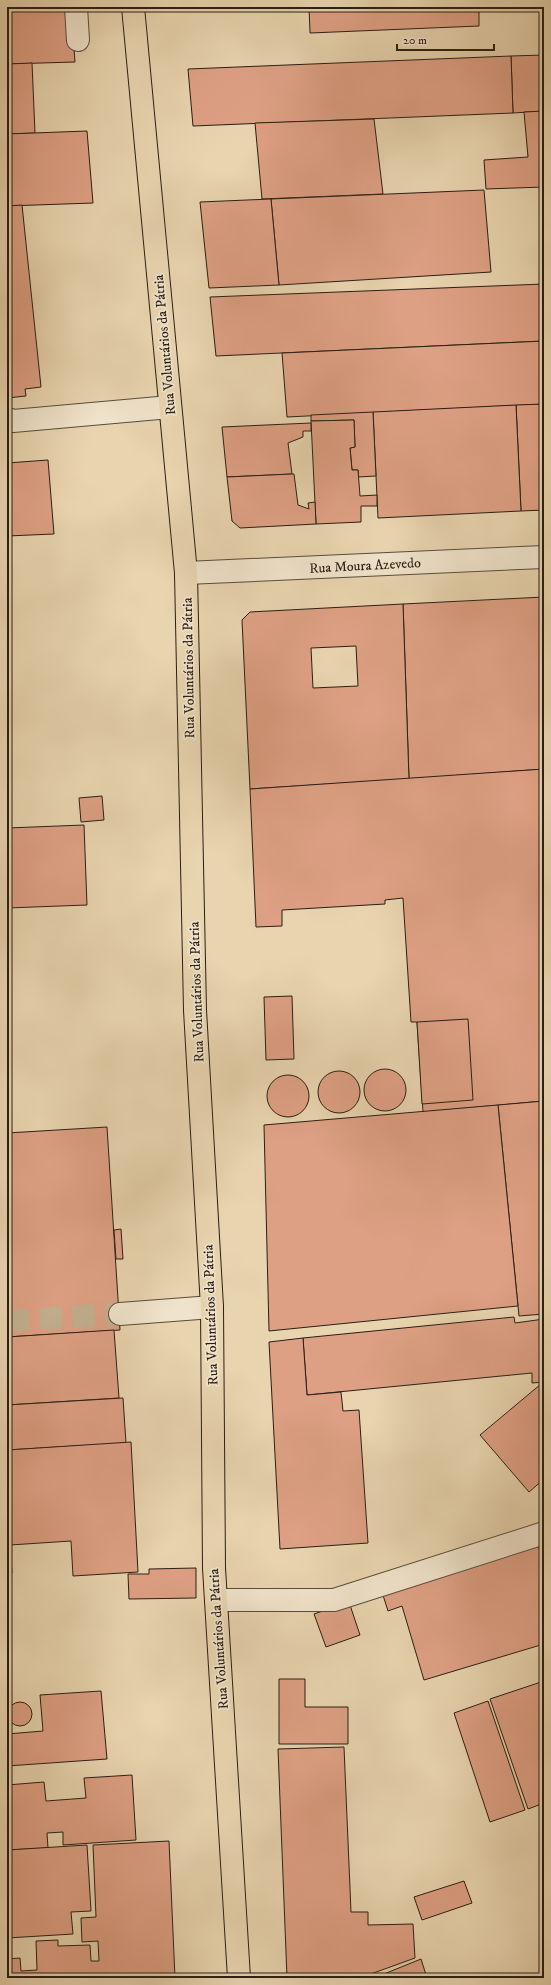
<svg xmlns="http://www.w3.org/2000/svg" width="551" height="1985" viewBox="0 0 551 1985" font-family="'IM FELL DW Pica',serif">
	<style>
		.building { fill: #dea084; stroke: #291e15; fill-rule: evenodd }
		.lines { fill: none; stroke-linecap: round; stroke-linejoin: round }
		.minor-tunnel { stroke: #c2b090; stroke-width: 22; stroke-dasharray: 22 11; stroke-linecap: butt }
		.minor-casing { stroke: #594c3c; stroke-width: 24 }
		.major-casing { stroke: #291e15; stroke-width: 24 }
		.minor { stroke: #f0e3cb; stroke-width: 22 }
		.major { stroke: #e8d4af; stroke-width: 22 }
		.labels { text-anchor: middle; stroke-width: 3.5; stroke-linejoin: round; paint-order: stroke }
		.street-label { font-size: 14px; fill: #291e15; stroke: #f0e3cb }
	</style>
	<rect width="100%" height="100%" fill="#e8d4af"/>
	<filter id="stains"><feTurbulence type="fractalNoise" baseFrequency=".005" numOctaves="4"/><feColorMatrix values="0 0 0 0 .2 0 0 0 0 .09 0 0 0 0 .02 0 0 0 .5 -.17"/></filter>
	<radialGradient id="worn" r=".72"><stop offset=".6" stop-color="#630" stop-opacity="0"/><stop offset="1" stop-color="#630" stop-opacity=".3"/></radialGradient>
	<g class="building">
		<polygon points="7,7 71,7 75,62 7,64"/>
		<polygon points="309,7 479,7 479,26 310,33"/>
		<polygon points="544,55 544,111 513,113 511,56"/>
		<polygon points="511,56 513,113 193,126 188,69"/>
		<polygon points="32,63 35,133 7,134 7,64"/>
		<polygon points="544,111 544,187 486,189 484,160 528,157 524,112"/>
		<polygon points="374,119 383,194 262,199 255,123"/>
		<polygon points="87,131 93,203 7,206 7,134"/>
		<polygon points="484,190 491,272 279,285 271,199"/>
		<polygon points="271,199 279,285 209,288 200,202"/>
		<polygon points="22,205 41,387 25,389 26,396 7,398 7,206"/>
		<polygon points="544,284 544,341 216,356 210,297"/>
		<polygon points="544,341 544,404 287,417 282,353"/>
		<polygon points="544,404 544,510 521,511 516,405"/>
		<polygon points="516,405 521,511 378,518 373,412"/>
		<polygon points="373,412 376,476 358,477 358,470 352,470 350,448 355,447 354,420 311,421 311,415"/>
		<polygon points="354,420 355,447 350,448 352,470 358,470 360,496 377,495 377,506 361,506 361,522 316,524 311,421"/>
		<polygon points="311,423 311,431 303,431 303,437 288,443 292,474 227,477 222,427"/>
		<polygon points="48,460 54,534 7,536 7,463"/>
		<polygon points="292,474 294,474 298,505 309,509 308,503 315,502 316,524 240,528 232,521 227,477"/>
		<polygon points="544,597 544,769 409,779 403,604"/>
		<path d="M403 604 409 779 250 789 242 620 250 612ZM356 646 358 686 313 688 311 648Z"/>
		<polygon points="544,769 544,1101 423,1112 417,1022 411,1022 403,898 385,900 385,904 282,910 282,926 256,927 250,789"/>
		<polygon points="102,796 104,820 81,822 79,798"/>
		<polygon points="84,825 87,905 7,908 7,828"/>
		<polygon points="292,996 294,1059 266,1060 264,997"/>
		<polygon points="468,1019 473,1100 422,1104 417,1022"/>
		<circle cx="385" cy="1090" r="21"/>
		<circle cx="339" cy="1092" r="21"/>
		<circle cx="288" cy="1096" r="21"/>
		<polygon points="544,1101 544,1314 519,1316 498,1105"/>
		<polygon points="498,1105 518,1306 269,1331 264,1125"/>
		<polygon points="107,1127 120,1330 7,1337 7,1133"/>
		<polygon points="121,1229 123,1259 116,1259 114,1230"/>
		<polygon points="514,1317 515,1323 544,1319 544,1382 532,1383 532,1373 307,1395 303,1338"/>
		<polygon points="114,1330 119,1398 7,1405 7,1337"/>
		<polygon points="303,1338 307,1395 341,1392 343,1411 359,1410 368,1543 280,1549 269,1342"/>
		<polygon points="541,1384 544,1387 544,1479 529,1492 480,1435"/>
		<polygon points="123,1398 126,1443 7,1450 7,1405"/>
		<polygon points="131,1442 138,1572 73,1576 71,1541 10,1545 12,1573 7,1573 7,1450"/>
		<polygon points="537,1542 544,1564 544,1644 424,1680 402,1606 388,1611 381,1589"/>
		<polygon points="196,1568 196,1598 129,1599 128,1574 149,1574 149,1569"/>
		<polygon points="349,1602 360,1635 326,1647 314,1614"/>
		<polygon points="279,1679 305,1679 305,1707 348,1707 348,1744 279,1744"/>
		<polygon points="544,1681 544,1803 528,1809 490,1699"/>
		<polygon points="101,1691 107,1759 7,1766 7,1734 43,1731 40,1695"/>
		<polygon points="488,1701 525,1810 490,1822 454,1713"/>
		<circle cx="20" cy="1714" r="12"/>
		<polygon points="344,1747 351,1912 368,1912 368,1925 413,1924 415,1958 368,1975 287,1978 278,1749"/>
		<polygon points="132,1775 136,1840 63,1845 63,1832 47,1833 48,1848 7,1850 7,1785 44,1782 46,1801 86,1798 84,1778"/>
		<polygon points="169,1841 175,1978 7,1978 7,1959 20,1958 21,1971 37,1970 36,1941 58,1940 58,1946 90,1945 91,1961 99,1961 98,1941 82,1942 81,1918 96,1917 93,1845"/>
		<polygon points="87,1845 91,1911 71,1912 73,1934 7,1938 7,1850"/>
		<polygon points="464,1881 472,1903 422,1920 414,1897"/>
		<polygon points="421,1959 427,1978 374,1978"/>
	</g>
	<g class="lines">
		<polyline class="minor-tunnel" points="7,1321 120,1314"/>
		<defs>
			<g id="minor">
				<polyline points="76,7 78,40"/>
				<polyline points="7,419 13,421 170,407"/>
				<polyline points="186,573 544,557"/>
				<polyline points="120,1314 212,1307"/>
				<polyline points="216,1600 334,1600 544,1533"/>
			</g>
			<polyline id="major" points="133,7 186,573 195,1010 212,1307 214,1568 239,1978"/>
		</defs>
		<use href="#minor" class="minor-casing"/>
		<use href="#major" class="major-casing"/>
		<use href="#minor" class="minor"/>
		<use href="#major" class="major"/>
	</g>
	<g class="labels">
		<g class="street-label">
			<text transform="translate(164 345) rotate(-95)" y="5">Rua Voluntários da Pátria</text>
			<text transform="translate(365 565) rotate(-3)" y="5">Rua Moura Azevedo</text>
			<text transform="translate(188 668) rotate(-91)" y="5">Rua Voluntários da Pátria</text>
			<text transform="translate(196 992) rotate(-92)" y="5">Rua Voluntários da Pátria</text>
			<text transform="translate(210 1315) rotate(-92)" y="5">Rua Voluntários da Pátria</text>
			<text transform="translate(218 1639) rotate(-94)" y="5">Rua Voluntários da Pátria</text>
		</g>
	</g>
	<rect width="551" height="1985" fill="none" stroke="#e8d4af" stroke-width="24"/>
	<rect x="8" y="8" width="535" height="1969" fill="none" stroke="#291e15" stroke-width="2"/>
	<rect x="12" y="12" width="527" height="1961" fill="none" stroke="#291e15"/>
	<path d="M397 44v6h97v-6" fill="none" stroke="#291e15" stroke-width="2"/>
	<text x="403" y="44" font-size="12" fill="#291e15" stroke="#f0e3cb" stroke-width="3" paint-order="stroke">20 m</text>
	<rect width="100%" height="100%" filter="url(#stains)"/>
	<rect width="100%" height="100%" fill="url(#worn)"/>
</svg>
